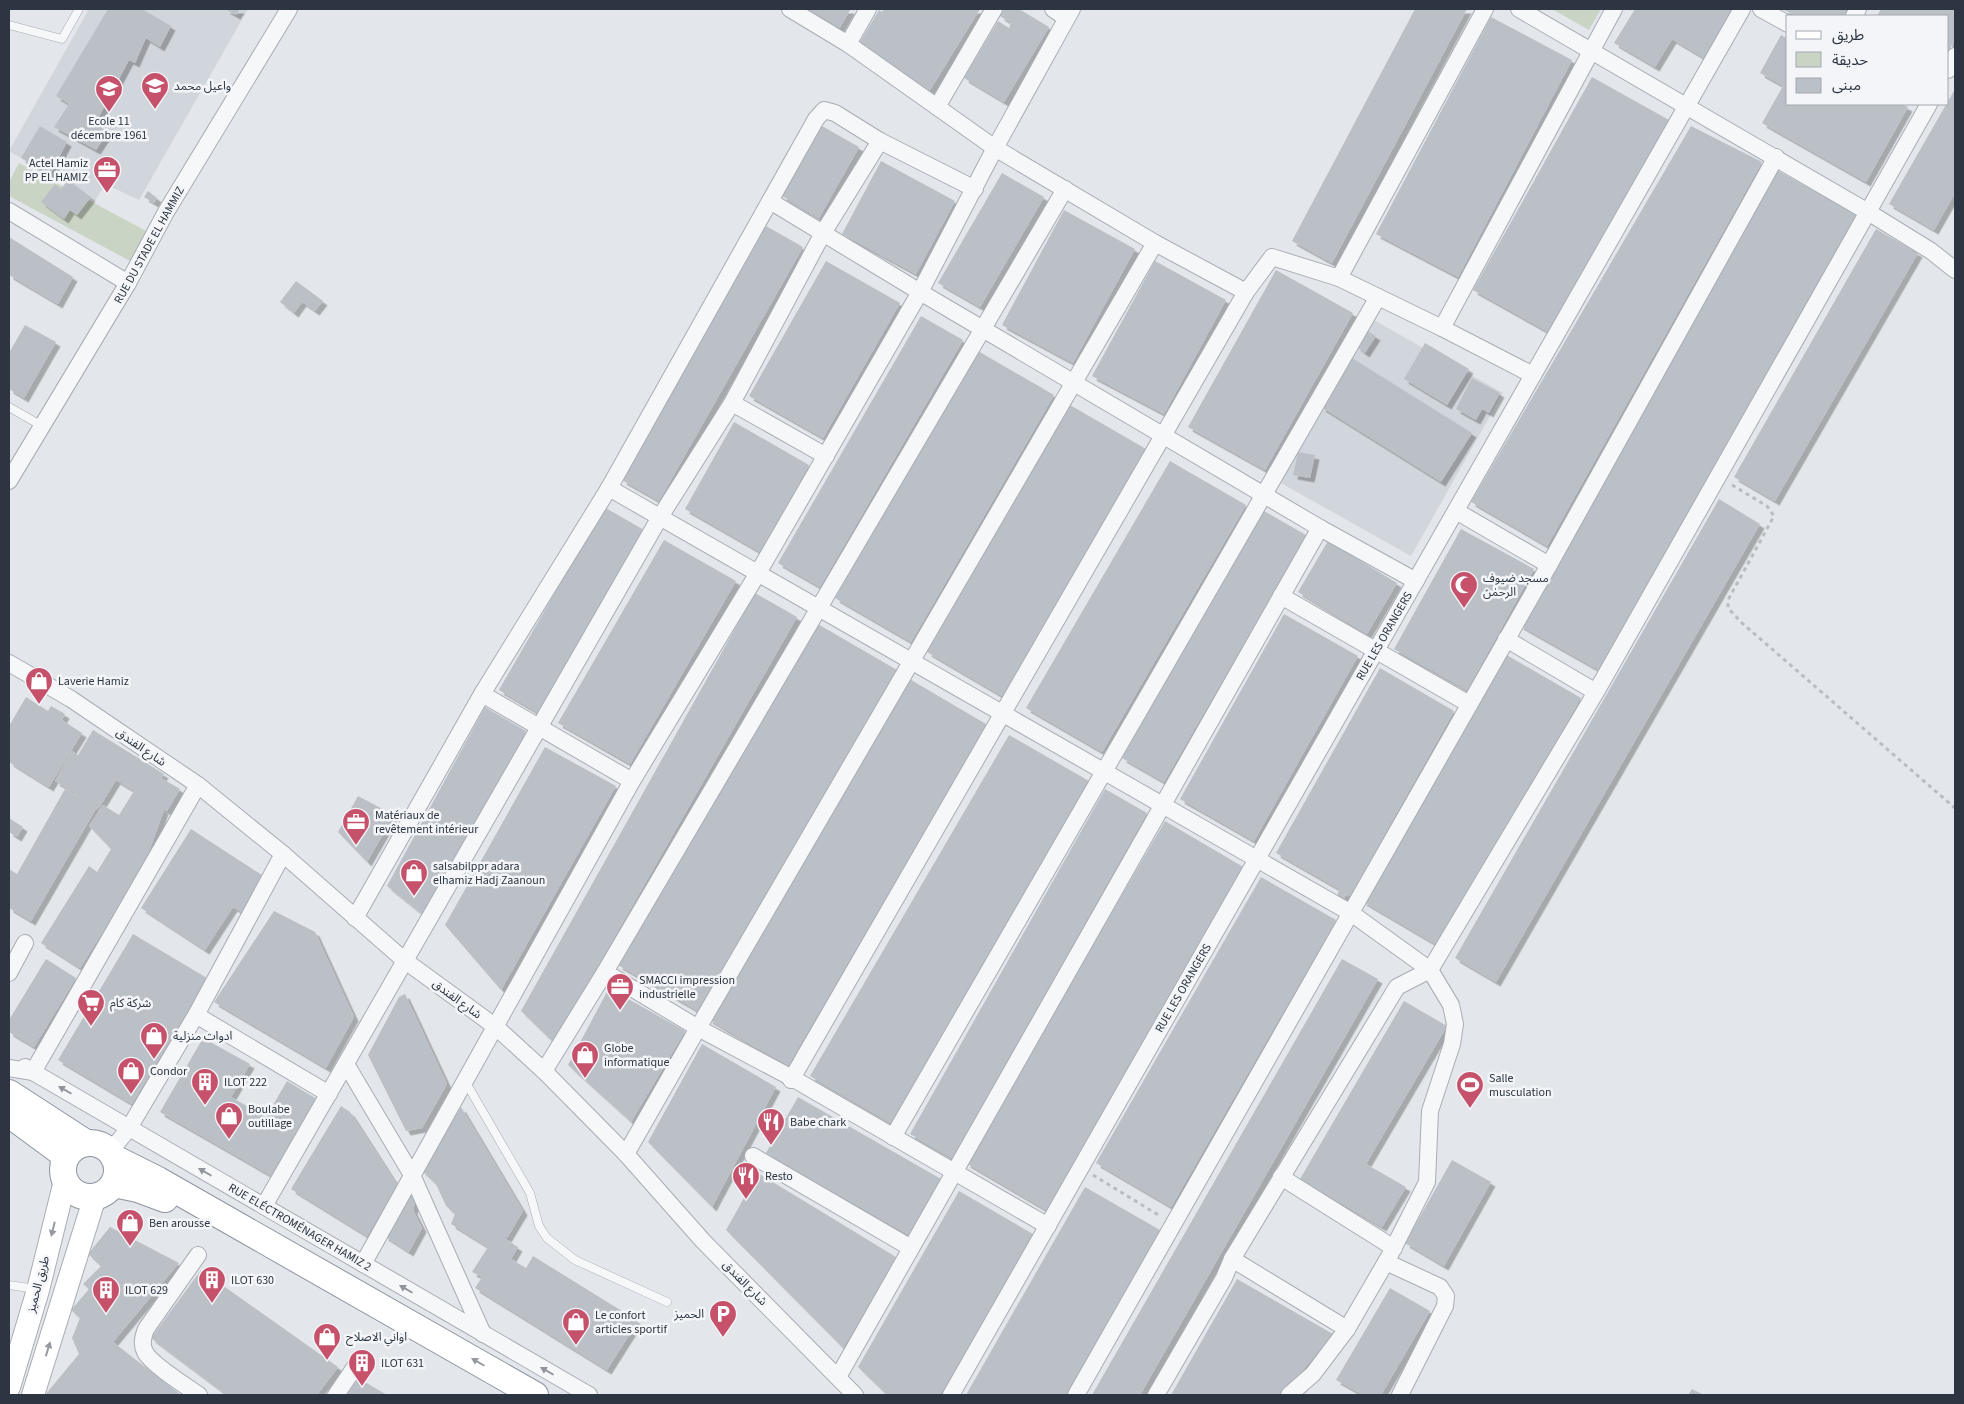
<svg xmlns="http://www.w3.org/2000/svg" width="1964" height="1404" viewBox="0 0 1964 1404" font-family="'Source Sans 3','Noto Sans Arabic',sans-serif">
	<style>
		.built { fill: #d1d6dc }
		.green { fill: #cad4c5 }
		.building { fill: #bbc0c7; filter: url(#shadow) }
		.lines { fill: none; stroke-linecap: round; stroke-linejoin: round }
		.service-casing { stroke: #a8adb4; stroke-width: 9 }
		.minor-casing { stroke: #a8adb4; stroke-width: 18 }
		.secondary-casing { stroke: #a8adb4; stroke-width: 24 }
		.trunk-casing { stroke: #8b95a0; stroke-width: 28 }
		.path { stroke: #b9bdc2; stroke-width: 3; stroke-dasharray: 4 4; stroke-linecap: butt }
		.service { stroke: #f6f7f9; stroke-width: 8 }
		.minor { stroke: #f6f7f9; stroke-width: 16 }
		.secondary { stroke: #fff; stroke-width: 22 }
		.trunk { stroke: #fff; stroke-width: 26 }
		.oneway { fill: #91969d }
		.oneway2 { fill: #969aa0 }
		.labels { text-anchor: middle; stroke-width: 5; stroke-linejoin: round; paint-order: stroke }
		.poi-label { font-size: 12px; fill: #2c3541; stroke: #f3f5f8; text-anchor: start }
		.street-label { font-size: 12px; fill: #2c3541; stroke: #f3f5f8 }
	</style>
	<defs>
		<filter id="shadow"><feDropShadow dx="4.5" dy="4.5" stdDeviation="0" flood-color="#0004"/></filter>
	</defs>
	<rect width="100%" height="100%" fill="#e3e6ea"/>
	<g class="built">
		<polygon points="89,9 248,9 139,200 105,184 95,201 9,151"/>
		<polygon points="1372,319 1503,393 1411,556 1279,482"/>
	</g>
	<g class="green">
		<polygon points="1552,9 1601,9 1589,30"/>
		<polygon points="19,163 148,232 132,262 9,196 9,182"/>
	</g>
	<g class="building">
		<polygon points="108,9 142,9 171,26 160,47 146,38 135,63 129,60 95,124 108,132 96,150 54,127 69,104 56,96"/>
		<polygon points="225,9 240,9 236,15"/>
		<polygon points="807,9 849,9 850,10 839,29 807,10"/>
		<polygon points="884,9 980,9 930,90 858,45 879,10 882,12"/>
		<polygon points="1004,9 1019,9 1049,27 1004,102 964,78 998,21 1009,28 1011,23 1000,16"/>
		<polygon points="1415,9 1467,9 1332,263 1292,241"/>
		<polygon points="1635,9 1733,9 1704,58 1672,39 1655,67 1614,43"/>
		<polygon points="1782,9 1851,9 1847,16 1796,16"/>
		<polygon points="1881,9 1955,9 1955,39 1948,53 1948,16 1877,16"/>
		<polygon points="1491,17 1572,60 1458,277 1376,234"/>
		<polygon points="1781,35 1788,39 1788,104 1902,104 1908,107 1866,182 1762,123 1783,86 1760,73"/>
		<polygon points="1592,77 1669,120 1550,333 1473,290"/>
		<polygon points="1955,89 1955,193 1934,230 1889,204"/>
		<polygon points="40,126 67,142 50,175 21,158"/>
		<polygon points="822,126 859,147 819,218 782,196"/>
		<polygon points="1691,126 1762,162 1547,546 1471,502"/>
		<polygon points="881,161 955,201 916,274 842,234"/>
		<polygon points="1775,169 1858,215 1602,672 1519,625"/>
		<polygon points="1002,173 1044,197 980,307 938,283"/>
		<polygon points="68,180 91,197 77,215 70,210 64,219 41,202 55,184 61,189"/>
		<polygon points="148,191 157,198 154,203 144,197"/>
		<polygon points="1064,210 1135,249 1073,363 1002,325"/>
		<polygon points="766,226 803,247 659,501 622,480"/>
		<polygon points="1876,229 1918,253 1775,501 1734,477"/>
		<polygon points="9,237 73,277 58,304 9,275"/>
		<polygon points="826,261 900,303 823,438 749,396"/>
		<polygon points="1155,261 1226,300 1164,414 1092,376"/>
		<polygon points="1276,270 1353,313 1265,470 1188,427"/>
		<polygon points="296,281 323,301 315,311 302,302 294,313 280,302"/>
		<polygon points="921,316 963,340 820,587 778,563"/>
		<polygon points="25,325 56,342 24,398 9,389 9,353"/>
		<polygon points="1366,330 1376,336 1365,353 1356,346"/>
		<polygon points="1425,343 1469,369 1447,405 1404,379"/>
		<polygon points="978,351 1054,395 911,642 835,598"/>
		<polygon points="1352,358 1472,433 1441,482 1321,407"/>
		<polygon points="1472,378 1500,393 1489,413 1482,409 1476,420 1456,409"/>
		<polygon points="1070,405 1146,449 1002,696 927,652"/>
		<polygon points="734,422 809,465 760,552 685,509"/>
		<polygon points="1298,452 1315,455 1310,478 1293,475"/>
		<polygon points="1170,461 1246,505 1102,752 1026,708"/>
		<polygon points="1719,499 1760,524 1496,982 1455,958"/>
		<polygon points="604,507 644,530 540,714 499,690"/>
		<polygon points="1264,511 1306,535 1164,782 1122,758"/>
		<polygon points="1461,529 1534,569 1467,690 1394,649"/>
		<polygon points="664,540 736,581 630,764 558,723"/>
		<polygon points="1328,541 1397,583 1367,634 1298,592"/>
		<polygon points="755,593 797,617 554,1043 521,1011"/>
		<polygon points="1284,614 1358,656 1254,841 1180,799"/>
		<polygon points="816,623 897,670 698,1011 618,965"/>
		<polygon points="1505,654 1581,698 1437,945 1362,901"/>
		<polygon points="1380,668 1454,711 1350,896 1346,893 1341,907 1334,904 1339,890 1346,893 1276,853"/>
		<polygon points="906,677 986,724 788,1066 708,1019"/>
		<polygon points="26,697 48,711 51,706 65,714 62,720 82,733 49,787 9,762 9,726"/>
		<polygon points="485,707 526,731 422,914 387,886"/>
		<polygon points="93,730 164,774 161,778 180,789 167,811 159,807 164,810 143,868 80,968 41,943 89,866 97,872 111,849 89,826 103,805 119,815 134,791 116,780 99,808 55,781 72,751 78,755"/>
		<polygon points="1009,735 1089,781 891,1123 810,1076"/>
		<polygon points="545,747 616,786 501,990 445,925"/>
		<polygon points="65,789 97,807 31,921 9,908 9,869 17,874"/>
		<polygon points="1105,789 1147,813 952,1158 910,1134"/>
		<polygon points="358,796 394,815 367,862 338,832"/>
		<polygon points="9,818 23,827 17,837 9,832"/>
		<polygon points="1165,821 1245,868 1046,1210 966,1163"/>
		<polygon points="191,829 265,877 242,912 233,907 205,950 141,908"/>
		<polygon points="1261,877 1336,920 1171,1207 1096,1163"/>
		<polygon points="274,911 315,932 354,1017 326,1068 214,1002"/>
		<polygon points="133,934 207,978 132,1104 58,1060"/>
		<polygon points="46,959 76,978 34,1047 9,1032 9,1020"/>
		<polygon points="1342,959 1378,979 1140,1395 1092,1395"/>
		<polygon points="609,988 685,1031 631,1122 568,1065"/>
		<polygon points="405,994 447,1084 422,1128 406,1131 368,1055 399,997"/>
		<polygon points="1404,1001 1447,1026 1366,1164 1406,1187 1382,1227 1300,1179"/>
		<polygon points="203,1038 250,1064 231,1097 266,1117 287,1081 320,1101 275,1178 160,1112"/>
		<polygon points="702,1044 776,1087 712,1207 648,1142"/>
		<polygon points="798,1097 941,1179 909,1235 766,1153"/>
		<polygon points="341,1106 350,1112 397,1185 367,1236 291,1189"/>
		<polygon points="461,1107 523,1211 507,1238 496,1233 518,1247 511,1259 526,1268 533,1256 638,1321 607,1370 475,1288 482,1277 472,1272 488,1247 451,1224 455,1214 446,1206 436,1184 421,1170"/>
		<polygon points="1452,1160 1491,1182 1444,1266 1405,1243"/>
		<polygon points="758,1173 896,1257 843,1348 726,1230"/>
		<polygon points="1085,1187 1160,1230 1066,1395 966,1395"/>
		<polygon points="959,1191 1033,1234 940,1395 887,1395 858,1367"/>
		<polygon points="410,1192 417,1195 413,1210 422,1228 409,1252 384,1236"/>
		<polygon points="110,1227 179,1263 113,1342 181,1395 45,1395 79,1354 72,1338 80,1318 71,1310 89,1289 83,1284 101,1266 88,1254"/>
		<polygon points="201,1270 338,1367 317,1395 227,1395 151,1338"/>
		<polygon points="1237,1279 1333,1334 1282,1395 1171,1395"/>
		<polygon points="1390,1288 1430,1311 1381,1395 1363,1395 1336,1380"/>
		<polygon points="358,1378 387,1395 347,1395"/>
		<polygon points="1692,1389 1704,1395 1688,1395"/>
	</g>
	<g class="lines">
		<defs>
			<g id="service">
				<polyline points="9,25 62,39 79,9"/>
				<polyline points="9,407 42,426"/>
				<polyline points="465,1081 530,1193 539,1226 547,1238 575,1260 667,1302"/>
				<polyline points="9,1285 36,1289"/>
			</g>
			<g id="minor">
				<polyline points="790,9 848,44 995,148 1072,9"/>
				<polyline points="1053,9 1066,18"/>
				<polyline points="1519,9 1868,212 1931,251 1955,270"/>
				<polyline points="1761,9 1788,24"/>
				<polyline points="1854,16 1858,9"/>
				<polyline points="848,44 868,9"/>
				<polyline points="1948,70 1955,56"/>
				<polyline points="937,107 994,9"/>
				<polyline points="770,201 920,292 1320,528"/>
				<polyline points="9,211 128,283"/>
				<polyline points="1339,278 1442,328 1533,375"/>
				<polyline points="1442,328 1614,9"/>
				<polyline points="732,403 826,456"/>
				<polyline points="9,481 128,283 166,212 289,9"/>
				<polyline points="609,488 1351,913 1430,970 1451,1005 1455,1024 1452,1044 1430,1111 1427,1182 1390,1255 1347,1329 1313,1374 1289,1395"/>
				<polyline points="1456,511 1549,565"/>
				<polyline points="1281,596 1469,704"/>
				<polyline points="1506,639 1596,692"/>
				<polyline points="9,663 71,699 198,785 283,854 404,960 496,1027 544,1071 626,1154 703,1241 855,1395"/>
				<polyline points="482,694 632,781"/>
				<polyline points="355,918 482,694 609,488 816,119 824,110 835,113 880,141 975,189"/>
				<polyline points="605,972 698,1028 792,1078 1048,1226"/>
				<polyline points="9,973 25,943"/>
				<polyline points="196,1015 329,1094"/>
				<polyline points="346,1064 412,1175 483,1334"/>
				<polyline points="25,1067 33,1072 198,785"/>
				<polyline points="9,1068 33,1072 589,1395"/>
				<polyline points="544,1071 605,972 1065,189"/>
				<polyline points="791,1080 1246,292"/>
				<polyline points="893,1137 1378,297"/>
				<polyline points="110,1152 129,1128 196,1015 283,854"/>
				<polyline points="626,1154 698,1028 1155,243"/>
				<polyline points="753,1156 911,1248"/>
				<polyline points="1281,1177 1394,1248"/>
				<polyline points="264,1206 660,517 732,403 823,233 880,141"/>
				<path d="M198 1255 146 1329C143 1337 141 1344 145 1352 151 1364 186 1386 199 1395"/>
				<polyline points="1232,1259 1347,1329"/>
				<polyline points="1386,1262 1440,1287 1446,1296 1445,1306 1400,1395"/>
				<polyline points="363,1264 632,781 758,573 920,292 995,148 1155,243 1246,292 1272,257 1339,278 1485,9"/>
				<polyline points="838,1377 1320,528 1416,581"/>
				<polyline points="336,1395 361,1358"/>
				<polyline points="951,1395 1742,9"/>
				<polyline points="1076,1395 1549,565 1776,157"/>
				<polyline points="1156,1395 1224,1278 1232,1259 1397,987 1430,970 1596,692 1929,104"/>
			</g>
			<g id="secondary">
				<polyline points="9,1387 38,1290 65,1181"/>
				<polyline points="33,1395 93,1203 98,1196"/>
			</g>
			<g id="trunk">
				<polyline points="9,1093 86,1143"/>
				<polyline points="9,1114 66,1156"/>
				<circle cx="90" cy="1170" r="27"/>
				<polyline points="114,1158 158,1180 535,1395"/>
				<polyline points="114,1184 138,1189 165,1199"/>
			</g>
		</defs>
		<use href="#service" class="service-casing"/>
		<use href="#minor" class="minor-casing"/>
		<use href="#secondary" class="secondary-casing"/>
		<use href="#trunk" class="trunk-casing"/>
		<g class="path">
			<polyline points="1732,485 1767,506 1774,516 1728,600 1728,608 1742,623 1955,808"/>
			<polyline points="1093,1175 1160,1216"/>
		</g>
		<use href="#service" class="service"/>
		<use href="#minor" class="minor"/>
		<use href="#secondary" class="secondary"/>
		<use href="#trunk" class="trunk"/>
	</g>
	<defs><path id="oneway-solid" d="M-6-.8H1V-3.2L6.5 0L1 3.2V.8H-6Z" transform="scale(1.25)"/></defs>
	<g class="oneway">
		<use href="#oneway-solid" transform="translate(65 1090) rotate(-150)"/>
		<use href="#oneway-solid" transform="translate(205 1172) rotate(-150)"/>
		<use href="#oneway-solid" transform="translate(406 1289) rotate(-150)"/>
		<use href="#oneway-solid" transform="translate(547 1371) rotate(-150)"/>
	</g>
	<g class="oneway2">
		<use href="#oneway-solid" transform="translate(53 1229) rotate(104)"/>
		<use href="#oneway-solid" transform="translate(48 1349) rotate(-73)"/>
		<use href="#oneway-solid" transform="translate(478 1362) rotate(-150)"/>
	</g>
	<defs>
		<symbol id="university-pin" viewBox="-11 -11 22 30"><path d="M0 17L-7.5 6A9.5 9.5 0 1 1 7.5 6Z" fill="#c6516b" stroke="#f3f5f8"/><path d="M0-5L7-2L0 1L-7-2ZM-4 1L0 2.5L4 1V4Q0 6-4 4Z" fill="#fff"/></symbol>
		<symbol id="school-pin" viewBox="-11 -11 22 30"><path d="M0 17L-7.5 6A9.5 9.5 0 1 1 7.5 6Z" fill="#c6516b" stroke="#f3f5f8"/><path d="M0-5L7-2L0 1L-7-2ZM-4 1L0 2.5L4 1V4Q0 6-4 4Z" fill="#fff"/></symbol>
		<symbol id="office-pin" viewBox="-11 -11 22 30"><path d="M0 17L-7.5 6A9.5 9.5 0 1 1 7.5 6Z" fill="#c6516b" stroke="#f3f5f8"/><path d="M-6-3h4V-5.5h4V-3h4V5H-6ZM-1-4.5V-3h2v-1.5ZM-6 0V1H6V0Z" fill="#fff"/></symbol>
		<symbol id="mosque-pin" viewBox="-11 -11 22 30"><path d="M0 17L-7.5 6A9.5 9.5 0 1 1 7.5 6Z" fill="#c6516b" stroke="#f3f5f8"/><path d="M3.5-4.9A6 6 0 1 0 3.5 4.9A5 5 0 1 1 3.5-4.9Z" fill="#fff"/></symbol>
		<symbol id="shop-pin" viewBox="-11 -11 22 30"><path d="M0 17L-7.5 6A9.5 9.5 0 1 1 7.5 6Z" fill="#c6516b" stroke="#f3f5f8"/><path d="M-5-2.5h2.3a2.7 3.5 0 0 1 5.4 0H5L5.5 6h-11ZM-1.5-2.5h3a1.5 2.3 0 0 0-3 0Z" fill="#fff"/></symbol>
		<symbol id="supermarket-pin" viewBox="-11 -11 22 30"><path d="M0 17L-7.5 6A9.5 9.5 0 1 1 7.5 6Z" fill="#c6516b" stroke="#f3f5f8"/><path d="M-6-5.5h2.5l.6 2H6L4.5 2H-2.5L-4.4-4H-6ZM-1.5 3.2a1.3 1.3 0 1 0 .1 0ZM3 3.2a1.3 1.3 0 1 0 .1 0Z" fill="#fff"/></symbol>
		<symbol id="building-pin" viewBox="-11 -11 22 30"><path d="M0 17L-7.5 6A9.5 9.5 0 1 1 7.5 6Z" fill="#c6516b" stroke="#f3f5f8"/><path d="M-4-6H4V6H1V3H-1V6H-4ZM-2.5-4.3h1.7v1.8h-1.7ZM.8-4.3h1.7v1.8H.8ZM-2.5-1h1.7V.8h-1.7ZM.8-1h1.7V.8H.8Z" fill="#fff"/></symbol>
		<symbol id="stadium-pin" viewBox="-11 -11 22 30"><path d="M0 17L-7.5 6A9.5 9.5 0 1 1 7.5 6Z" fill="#c6516b" stroke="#f3f5f8"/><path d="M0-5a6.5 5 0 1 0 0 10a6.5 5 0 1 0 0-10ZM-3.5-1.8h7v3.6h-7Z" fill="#fff"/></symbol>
		<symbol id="restaurant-pin" viewBox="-11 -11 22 30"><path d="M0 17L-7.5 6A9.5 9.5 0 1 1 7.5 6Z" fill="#c6516b" stroke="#f3f5f8"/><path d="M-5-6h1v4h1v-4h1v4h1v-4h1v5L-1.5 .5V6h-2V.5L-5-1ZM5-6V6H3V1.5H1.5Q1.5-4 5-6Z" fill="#fff"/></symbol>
		<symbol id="parking-pin" viewBox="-11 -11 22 30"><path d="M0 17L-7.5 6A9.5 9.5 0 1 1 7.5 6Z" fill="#c6516b" stroke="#f3f5f8"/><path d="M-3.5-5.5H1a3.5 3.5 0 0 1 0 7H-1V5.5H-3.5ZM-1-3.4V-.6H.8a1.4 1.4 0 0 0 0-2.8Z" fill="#fff"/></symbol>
	</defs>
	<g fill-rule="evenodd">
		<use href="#university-pin" x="139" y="70" width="32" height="43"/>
		<use href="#school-pin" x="93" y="73" width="32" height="43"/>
		<use href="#office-pin" x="91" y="154" width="32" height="43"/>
		<use href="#mosque-pin" x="1448" y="569" width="32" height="43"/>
		<use href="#shop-pin" x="23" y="665" width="32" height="43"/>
		<use href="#office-pin" x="340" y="806" width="32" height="43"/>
		<use href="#shop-pin" x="398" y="857" width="32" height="43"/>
		<use href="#office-pin" x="604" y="971" width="32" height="43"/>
		<use href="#supermarket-pin" x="75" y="987" width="32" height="43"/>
		<use href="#shop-pin" x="138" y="1020" width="32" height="43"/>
		<use href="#shop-pin" x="569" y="1039" width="32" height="43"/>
		<use href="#shop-pin" x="115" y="1055" width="32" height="43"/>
		<use href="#building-pin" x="189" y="1066" width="32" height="43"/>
		<use href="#stadium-pin" x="1454" y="1069" width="32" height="43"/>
		<use href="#shop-pin" x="213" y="1100" width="32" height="43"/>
		<use href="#restaurant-pin" x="755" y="1106" width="32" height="43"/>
		<use href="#restaurant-pin" x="730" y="1160" width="32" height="43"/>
		<use href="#shop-pin" x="114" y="1207" width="32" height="43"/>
		<use href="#building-pin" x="196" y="1264" width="32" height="43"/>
		<use href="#building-pin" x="90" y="1274" width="32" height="43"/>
		<use href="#parking-pin" x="707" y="1298" width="32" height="43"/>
		<use href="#shop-pin" x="560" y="1306" width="32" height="43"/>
		<use href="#shop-pin" x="311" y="1321" width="32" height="43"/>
		<use href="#building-pin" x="346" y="1347" width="32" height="43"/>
	</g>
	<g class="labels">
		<g class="poi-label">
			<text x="174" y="90">واعيل محمد</text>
			<text x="109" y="125" text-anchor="middle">Ecole 11<tspan x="109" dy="14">décembre 1961</tspan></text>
			<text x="88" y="167" text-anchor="end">Actel Hamiz<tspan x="88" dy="14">PP EL HAMIZ</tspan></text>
			<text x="1483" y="582">مسجد ضيوف<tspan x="1483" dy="14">الرحمٰن</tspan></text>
			<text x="58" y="685">Laverie Hamiz</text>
			<text x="375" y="819">Matériaux de<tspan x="375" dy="14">revêtement intérieur</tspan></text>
			<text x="433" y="870">salsabilppr adara<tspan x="433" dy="14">elhamiz Hadj Zaanoun</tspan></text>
			<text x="639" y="984">SMACCI impression<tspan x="639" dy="14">industrielle</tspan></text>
			<text x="110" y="1007">شركة كام</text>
			<text x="173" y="1040">ادوات منزلية</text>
			<text x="604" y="1052">Globe<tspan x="604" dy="14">informatique</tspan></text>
			<text x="150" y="1075">Condor</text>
			<text x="1489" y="1082">Salle<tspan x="1489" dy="14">musculation</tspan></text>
			<text x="224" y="1086">ILOT 222</text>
			<text x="248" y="1113">Boulabe<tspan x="248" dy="14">outillage</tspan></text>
			<text x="790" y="1126">Babe chark</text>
			<text x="765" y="1180">Resto</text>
			<text x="149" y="1227">Ben arousse</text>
			<text x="231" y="1284">ILOT 630</text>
			<text x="125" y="1294">ILOT 629</text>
			<text x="704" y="1318" text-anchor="end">الحميز</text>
			<text x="595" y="1319">Le confort<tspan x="595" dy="14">articles sportif</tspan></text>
			<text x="346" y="1341">اواني الاصلاح</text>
			<text x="381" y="1367">ILOT 631</text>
		</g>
		<g class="street-label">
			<text transform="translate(149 245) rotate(-61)" y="4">RUE DU STADE EL HAMMIZ</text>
			<text transform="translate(1384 636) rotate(-60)" y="4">RUE LES ORANGERS</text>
			<text transform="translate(141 747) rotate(34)" y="4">شارع الفندق</text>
			<text transform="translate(1183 988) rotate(-60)" y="4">RUE LES ORANGERS</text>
			<text transform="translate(457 999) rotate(36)" y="4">شارع الفندق</text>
			<text transform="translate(300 1227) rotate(30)" y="4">RUE ELÉCTROMÉNAGER HAMIZ 2</text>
			<text transform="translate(745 1283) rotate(45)" y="4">شارع الفندق</text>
			<text transform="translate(38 1284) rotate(-75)" y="4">طريق الحميز</text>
		</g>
	</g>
	<rect width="1964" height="1404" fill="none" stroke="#2c3541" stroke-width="20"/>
	<rect x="1786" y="15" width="162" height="90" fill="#f3f5f8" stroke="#a3a8af"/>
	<rect x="1796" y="31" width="25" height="8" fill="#ffffff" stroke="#a3a8af"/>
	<text x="1832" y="40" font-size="15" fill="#2c3541">طريق</text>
	<rect x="1796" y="52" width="25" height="15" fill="#cad4c5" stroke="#a3a8af"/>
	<text x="1832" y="65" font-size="15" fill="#2c3541">حديقة</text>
	<rect x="1796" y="78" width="25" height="15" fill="#bbc0c7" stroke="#a3a8af"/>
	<text x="1832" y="90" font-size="15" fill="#2c3541">مبنى</text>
</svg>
